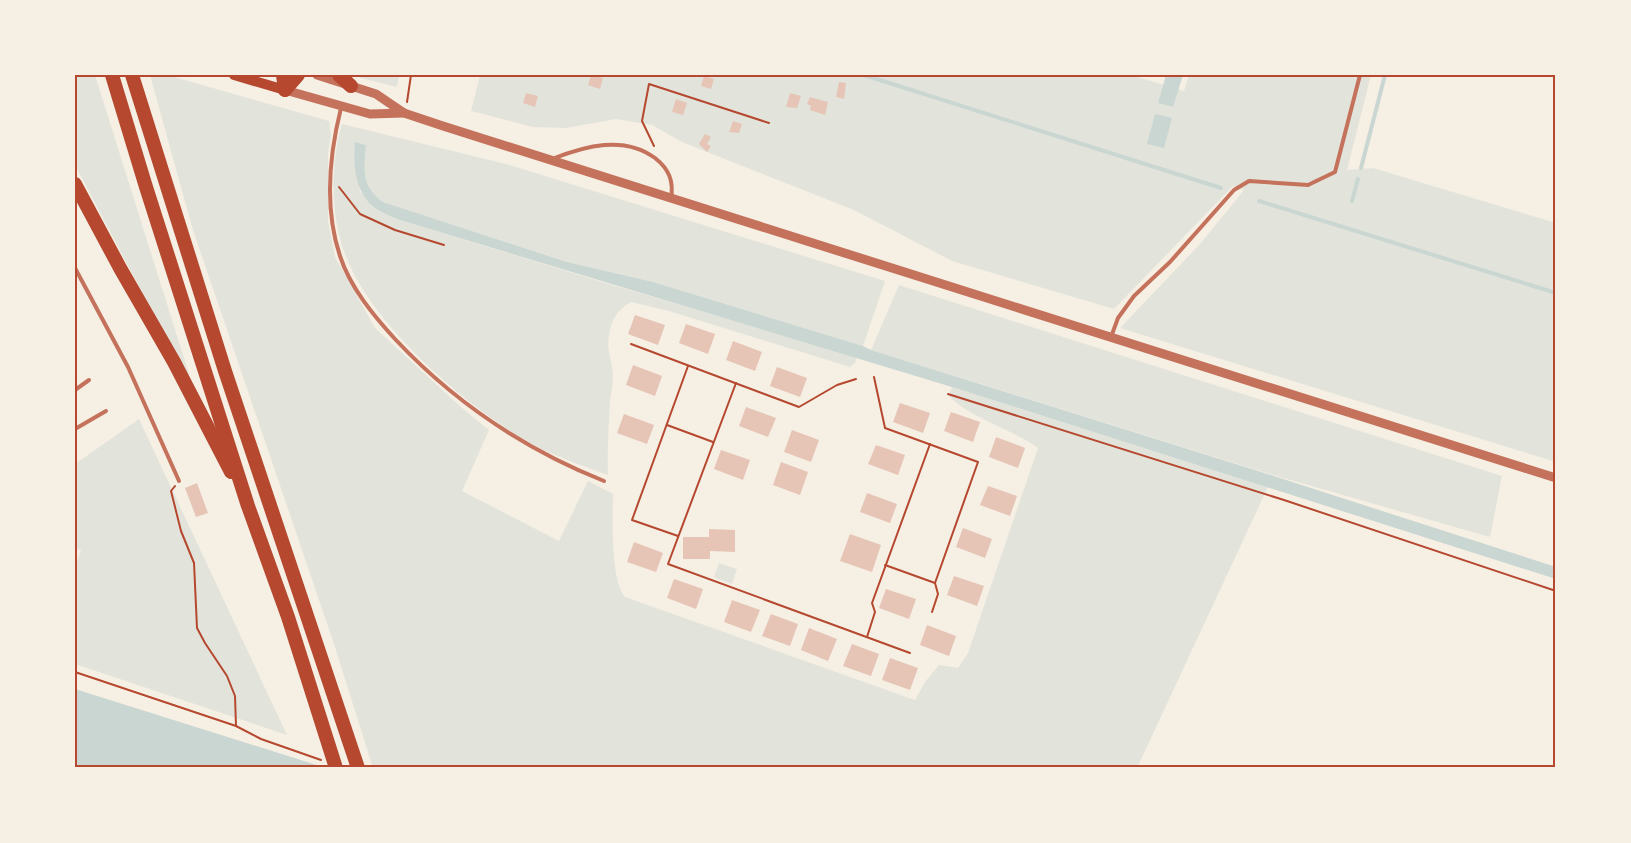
<svg xmlns="http://www.w3.org/2000/svg" width="1631" height="843" viewBox="0 0 1631 843" font-family="'Sofia Sans Condensed',sans-serif">
	<style>
		.green { fill: #e2e4dc }
		.water { fill: #c9d6d2 }
		.lines { fill: none; stroke-linecap: round; stroke-linejoin: round }
		.stream { stroke: #c9d6d2; stroke-width: 4 }
		.building { fill: #e6c5b7 }
		.path { stroke: #b5482f; stroke-width: 2 }
		.service { stroke: #c5725c; stroke-width: 4 }
		.tertiary { stroke: #c5725c; stroke-width: 9 }
		.secondary { stroke: #b5482f; stroke-width: 10 }
		.motorway { stroke: #b5482f; stroke-width: 14 }
		.neatline { fill: none; stroke: #b5482f; stroke-width: 2 }
	</style>
	<rect width="100%" height="100%" fill="#f6efe4"/>
	<g class="green">
		<polygon points="75,75 95,75 189,374 188,380 75,165"/>
		<path d="M150 75H167L329 121 331 134 328 154V221L335 257 375 328 462 408 489 430 462 491 559 541 588 481 613 494C613 518 610 579 625 597L915 700 925 682 939 665 958 668 968 653 1038 448C1012 429 970 418 949 396L952 387 1268 487 1137 768H373L334 644 192 227Z"/>
		<polygon points="350,75 399,75 397,87"/>
		<polygon points="480,75 1131,75 1184,91 1189,75 1371,75 1347,170 1373,168 1556,223 1556,462 1120,328 1200,244 1244,190 1233,186 1114,309 952,261 854,210 682,142 652,125 616,119 566,128 533,127 471,111"/>
		<path d="M342 124 506 164 885 281 863 346 653 282 567 262 383 202C361 185 364 171 366 145L355 143 360 192 400 220 599 281 857 357 855 363 850 367 669 311 631 302C617 310 611 320 609 336 606 350 613 363 613 377 613 385 611 392 610 400 609 425 607 450 608 475 578 464 547 454 520 437 459 400 374 325 347 259 330 219 330 166 342 124Z"/>
		<polygon points="899,285 1502,476 1490,537 1273,475 871,350"/>
		<polygon points="139,419 287,735 75,664 75,568 81,550 75,547 75,464"/>
		<polygon points="719,563 737,569 732,584 714,577"/>
	</g>
	<g class="water">
		<polygon points="1166,75 1183,75 1173,107 1158,103"/>
		<polygon points="1155,114 1172,118 1164,148 1147,144"/>
		<path d="M355 142 366 145C364 171 361 185 383 202L567 262 653 282 863 346 871 350 1258 471 1556 567V579L952 387 400 220C393 217 385 214 378 210 355 195 353 168 355 142Z"/>
		<polygon points="75,689 326,768 86,768 75,764"/>
	</g>
	<g class="lines">
		<g class="stream">
			<polyline points="864,75 1221,188"/>
			<polyline points="1361,168 1385,75"/>
			<polyline points="1259,201 1556,293"/>
			<polyline points="1352,201 1358,179"/>
		</g>
	</g>
	<g class="building">
		<polygon points="591,75 603,78 600,89 588,85"/>
		<polygon points="704,76 714,79 711,89 701,86"/>
		<polygon points="839,82 846,83 844,99 836,97"/>
		<polygon points="526,93 538,96 535,107 523,103"/>
		<polygon points="790,93 801,96 797,108 786,107"/>
		<polygon points="810,97 828,102 825,115 810,110 811,106 807,104"/>
		<polygon points="676,99 687,103 683,115 672,112"/>
		<polygon points="733,121 742,124 739,133 729,132"/>
		<polygon points="705,134 711,137 707,144 711,146 707,152 699,144"/>
		<polygon points="635,315 665,325 658,345 628,334"/>
		<polygon points="686,324 715,334 708,354 679,343"/>
		<polygon points="733,341 762,352 755,371 726,360"/>
		<polygon points="633,365 662,376 655,396 626,385"/>
		<polygon points="777,367 807,378 800,397 770,386"/>
		<polygon points="900,403 930,413 923,433 893,422"/>
		<polygon points="746,407 776,418 768,437 739,426"/>
		<polygon points="951,412 980,422 973,442 944,431"/>
		<polygon points="624,414 654,425 647,444 617,433"/>
		<polygon points="792,430 819,440 811,462 784,452"/>
		<polygon points="996,437 1025,448 1018,468 989,457"/>
		<polygon points="876,445 905,455 898,475 868,464"/>
		<polygon points="721,450 750,460 743,480 714,469"/>
		<polygon points="781,462 808,472 800,495 773,485"/>
		<polygon points="197,483 208,513 196,517 185,488"/>
		<polygon points="988,486 1017,496 1010,516 980,505"/>
		<polygon points="867,493 897,504 890,523 860,512"/>
		<polygon points="963,528 992,539 985,558 956,547"/>
		<polygon points="709,529 735,530 735,552 710,551 710,559 683,559 683,537 709,537"/>
		<polygon points="850,534 881,545 872,572 840,561"/>
		<polygon points="634,542 663,553 656,572 627,562"/>
		<polygon points="954,576 984,586 977,606 947,595"/>
		<polygon points="674,579 703,589 696,609 667,598"/>
		<polygon points="886,589 916,599 909,619 879,608"/>
		<polygon points="732,600 760,610 751,632 724,622"/>
		<polygon points="771,614 798,624 790,646 762,636"/>
		<polygon points="927,625 956,636 949,656 920,645"/>
		<polygon points="809,628 837,639 828,661 801,650"/>
		<polygon points="852,644 879,654 871,676 843,666"/>
		<polygon points="890,658 918,668 910,690 882,680"/>
	</g>
	<g class="lines">
		<g class="path">
			<polyline points="407,102 411,75"/>
			<polyline points="654,146 642,121 649,84 769,123"/>
			<polyline points="339,187 360,214 395,230 444,245"/>
			<polyline points="631,344 799,407 837,385 856,379"/>
			<polyline points="874,377 885,428 978,462 935,583"/>
			<polyline points="736,383 668,564 910,653"/>
			<polyline points="948,394 1284,500 1556,591"/>
			<polyline points="667,425 713,442"/>
			<polyline points="175,486 171,491 181,531 194,563 197,628 205,643 227,676 235,696 236,726"/>
			<polyline points="678,536 632,520 688,366"/>
			<polyline points="885,565 935,583 938,594 932,612"/>
			<polyline points="867,637 875,612 872,603 930,444"/>
			<polyline points="75,672 236,726 261,739 321,760"/>
		</g>
		<g class="service">
			<path d="M341 108C329 156 324 208 340 256 350 287 373 315 395 339 454 402 524 449 604 481"/>
			<path d="M552 159C585 146 624 135 655 158 669 169 674 181 671 199"/>
			<polyline points="75,268 128,367 179,481"/>
			<polyline points="1111,337 1118,318 1134,296 1170,262 1234,190 1249,181 1308,185 1335,172 1360,75"/>
			<polyline points="75,390 89,380"/>
			<polyline points="75,429 106,411"/>
		</g>
		<g class="tertiary">
			<polyline points="317,75 376,94 404,113 443,126 1556,478"/>
			<polyline points="285,90 370,114 404,113"/>
		</g>
		<polyline class="secondary" points="234,75 285,90"/>
		<g class="motorway">
			<polyline points="112,75 146,187 248,506 288,617 336,768"/>
			<polyline points="132,75 225,371 358,768"/>
			<polyline points="283,75 285,90"/>
			<polyline points="339,75 351,86"/>
			<polyline points="285,90 298,75"/>
			<polyline points="75,184 120,268 174,362 231,472"/>
		</g>
	</g>
	<rect width="1631" height="843" fill="none" stroke="#f6efe4" stroke-width="153"/>
	<rect x="76" y="76" width="1478" height="690" class="neatline"/>
</svg>
